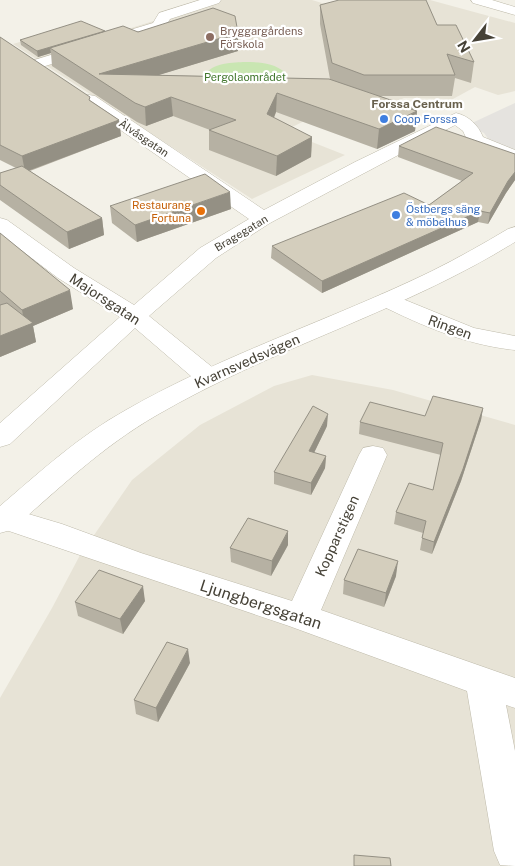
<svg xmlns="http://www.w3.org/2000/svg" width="515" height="866" viewBox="0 0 515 866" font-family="'Public Sans',sans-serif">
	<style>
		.residential { fill: #e7e3d6 }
		.green { fill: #c9e6b2 }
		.parking { fill: #e5e3df }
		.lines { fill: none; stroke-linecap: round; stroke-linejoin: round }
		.minor-casing { stroke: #bebaaa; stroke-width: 1 }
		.tertiary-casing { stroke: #bebaaa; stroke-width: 1 }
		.minor { fill: #fff; fill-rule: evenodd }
		.tertiary { fill: #fff; fill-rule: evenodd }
		.wall { fill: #b6b1a3 }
		.shaded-wall { fill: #949084 }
		.building { fill: #d4cebd; stroke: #949084 }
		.education-dot { fill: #8d6e63; stroke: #fff; stroke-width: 2 }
		.shop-dot { fill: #3f7fe0; stroke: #fff; stroke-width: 2 }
		.food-dot { fill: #e8710a; stroke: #fff; stroke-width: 2 }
		.labels { text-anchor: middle; stroke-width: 4.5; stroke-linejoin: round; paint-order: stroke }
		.far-education-label { font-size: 11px; fill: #785e54; stroke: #fff; text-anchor: start }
		.far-park-label { font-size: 11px; fill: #40762c; stroke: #fff }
		.far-shop-label { font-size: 11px; fill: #366cbe; stroke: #fff; text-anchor: start }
		.far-street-label { font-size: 11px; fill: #464237; stroke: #fff }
		.far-food-label { font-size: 11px; fill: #c56008; stroke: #fff; text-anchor: end }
		.far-neighbourhood-label { font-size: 12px; font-weight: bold; fill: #69614e; stroke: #fff }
		.street-label { font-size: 14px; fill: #464237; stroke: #fff }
		.near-street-label { font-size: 16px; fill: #464237; stroke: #fff }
	</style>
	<rect width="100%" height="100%" fill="#f3f1e8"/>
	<g class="residential">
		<polygon points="220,0 312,0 332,6 350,0 430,0 515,23 515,91 498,95 475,87 453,99 404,98 374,110 345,101 284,131 345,155 252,199 13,44 80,24 106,36"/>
		<polygon points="312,375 393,390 515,425 515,866 0,866 0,698 52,608 79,557 132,480 200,425 274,386"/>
	</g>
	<path class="green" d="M243 62C259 62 273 62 286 73L285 79 206 81C203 63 231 63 243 62Z"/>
	<polygon class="parking" points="515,103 515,150 489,140 484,133 470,126 472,123"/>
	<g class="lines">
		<defs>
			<g id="minor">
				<polygon points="200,0 221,0 219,3 170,19 164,29 125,40 120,39 118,36 120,33 153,23 159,13"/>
				<polygon points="87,44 92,45 94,48 92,51 36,69 31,67 28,64 31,61"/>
				<path d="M89 95 95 96 264 210 355 162 456 113C469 116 478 125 483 137L515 150V162L469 144 463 131 455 125 270 223 216 258 149 316 217 371 221 377 217 383 208 385 199 383 135 328 10 444 0 447V423L120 317 58 278 0 234V218L7 220 74 268 134 305 200 248 249 219 83 104 81 100 83 96Z"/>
				<path d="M388 293 474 328 515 336V350C466 345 423 326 380 305L376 300 380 295Z"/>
				<polygon points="373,446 383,448 387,455 321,610 515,678 515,708 506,705 515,751 515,866 500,865 494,851 467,691 289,626 0,528 0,509 5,507 62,524 141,553 292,601 359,455 363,448"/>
			</g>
			<g id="tertiary">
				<polygon points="471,0 492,0 515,7 515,15 473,3"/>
				<path d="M515 227V242C402 312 272 348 157 415 100 448 60 488 11 530L0 533V506C41 471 79 436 126 410 224 354 331 320 432 271 458 258 483 244 508 229Z"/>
			</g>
		</defs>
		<use href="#minor" class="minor-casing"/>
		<use href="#tertiary" class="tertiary-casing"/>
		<use href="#minor" class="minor"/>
		<use href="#tertiary" class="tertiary"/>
	</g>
	<g class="wall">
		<polygon points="320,5 437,25 474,62 471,83 455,78 452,96 380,96 417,111 415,131 377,149 276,112 274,118 312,137 311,157 276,176 209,150 209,130 210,130 173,116 146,126 137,122 52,66 51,53 38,57 21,45 20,40 105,31 238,33 238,51 158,75 330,79 320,24"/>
		<polygon points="0,37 91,101 119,120 121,136 30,171 102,218 104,235 69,249 0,200 0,173 16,168 0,160"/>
		<polygon points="399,146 515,154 515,180 506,193 488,224 478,222 322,293 271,258 272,246 429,205 462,181 398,157"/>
		<polygon points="110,206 231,209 137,242 112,223"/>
		<polygon points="0,233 73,309 33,326 36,342 0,357"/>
		<polygon points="483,408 481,420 461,481 432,554 420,550 423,533 394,524 396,512 433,490 441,455 359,434 360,422 425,416"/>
		<polygon points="327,426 314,453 326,456 325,468 311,495 274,484 274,472"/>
		<polygon points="288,545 271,576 231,562 230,548"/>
		<polygon points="396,576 384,607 343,594 344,580"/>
		<polygon points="145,601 123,634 78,616 75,602"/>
		<polygon points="190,663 158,722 136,714 134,700"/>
	</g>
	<g class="shaded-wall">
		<polygon points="105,31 105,36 50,48 51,53 38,57 37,51"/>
		<polygon points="238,33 238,51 113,89 99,74"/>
		<polygon points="277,93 276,112 267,134 267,114"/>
		<polygon points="171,97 173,116 146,126 145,107"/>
		<polygon points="414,108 413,113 417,111 415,131 377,149 379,129"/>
		<polygon points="119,120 121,136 25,172 22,156"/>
		<polygon points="312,137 311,157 276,176 277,156"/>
		<polygon points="515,172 515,180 506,193 488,224 490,213 508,181"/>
		<polygon points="230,192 231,209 137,242 135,225"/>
		<polygon points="480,211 478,222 322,293 322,281"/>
		<polygon points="102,218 104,235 69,249 67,232"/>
		<polygon points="70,290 73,309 33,326 36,342 0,357 0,336 25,326 22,310"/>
		<polygon points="483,408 481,420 461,481 432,554 434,542"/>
		<polygon points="328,414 327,426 309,463 309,451"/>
		<polygon points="326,456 325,468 311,495 311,483"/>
		<polygon points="288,531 288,545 271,576 272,561"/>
		<polygon points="398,561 396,576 384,607 386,593"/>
		<polygon points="143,586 145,601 123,634 120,619"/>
		<polygon points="188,649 190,663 158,722 156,708"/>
	</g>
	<g class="building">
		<polygon points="339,0 426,0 437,25 456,25 474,62 447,54 455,75 364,75 332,63 320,5"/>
		<polygon points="213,8 235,16 238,33 99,74 329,79 414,108 411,109 417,111 379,129 277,93 267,114 312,137 277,156 209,130 236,120 171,97 145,107 135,103 50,48 123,26 138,32"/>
		<polygon points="81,21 105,31 37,51 20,40"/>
		<polygon points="0,37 90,97 89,100 119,120 22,156 0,145"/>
		<polygon points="436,127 515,154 515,172 508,181 490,213 480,211 322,281 272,246 404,193 429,205 473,173 399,146"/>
		<polygon points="22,166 102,218 67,232 0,185 0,173"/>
		<polygon points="205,174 230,192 135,225 110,206"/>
		<polygon points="0,233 70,290 22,310 0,291"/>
		<polygon points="7,303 33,323 0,336 0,305"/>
		<polygon points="433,396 483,408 463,469 434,542 422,538 426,521 396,512 409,483 433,490 443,443 360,422 370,402 425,416"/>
		<polygon points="313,406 328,414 309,451 326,456 311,483 274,472"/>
		<polygon points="248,518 288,531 272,561 230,548"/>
		<polygon points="358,549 398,561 386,593 344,580"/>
		<polygon points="99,570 143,586 120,619 75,602"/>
		<polygon points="167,642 188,649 156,708 134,700"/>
		<polygon points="354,855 390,858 391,866 354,866"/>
	</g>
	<circle class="education-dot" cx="210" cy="37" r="5"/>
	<g class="shop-dot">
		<circle cx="384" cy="119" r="5"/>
		<circle cx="396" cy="215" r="5"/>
	</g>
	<circle class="food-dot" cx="201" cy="211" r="5"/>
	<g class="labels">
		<g class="far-education-label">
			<text x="220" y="35">Bryggargårdens<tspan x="220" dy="13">Förskola</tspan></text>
		</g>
		<g class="far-park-label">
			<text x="245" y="81">Pergolaområdet</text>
		</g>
		<g class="far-shop-label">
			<text x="394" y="123">Coop Forssa</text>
			<text x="406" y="213">Östbergs säng<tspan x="406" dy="13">&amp; möbelhus</tspan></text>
		</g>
		<g class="far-street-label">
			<text transform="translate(144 138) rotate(34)" y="4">Älvåsgatan</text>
			<text transform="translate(241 233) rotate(-31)" y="4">Bragegatan</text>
		</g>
		<g class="far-food-label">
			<text x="191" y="209">Restaurang<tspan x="191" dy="13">Fortuna</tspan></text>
		</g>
		<g class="far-neighbourhood-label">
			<text x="417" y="108">Forssa Centrum</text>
		</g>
		<g class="street-label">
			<text transform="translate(105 299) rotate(33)" y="5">Majorsgatan</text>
			<text transform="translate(450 327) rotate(20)" y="5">Ringen</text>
			<text transform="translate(247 361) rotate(-24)" y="5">Kvarnsvedsvägen</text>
			<text transform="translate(337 536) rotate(-66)" y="5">Kopparstigen</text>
		</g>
		<g class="near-street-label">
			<text transform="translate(261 604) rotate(18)" y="6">Ljungbergsgatan</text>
		</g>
	</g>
	<g transform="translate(475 40) rotate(239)" stroke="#ffffff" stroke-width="4" paint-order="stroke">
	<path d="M0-4L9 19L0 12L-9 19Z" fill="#464237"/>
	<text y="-8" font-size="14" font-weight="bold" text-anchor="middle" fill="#464237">N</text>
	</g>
</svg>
